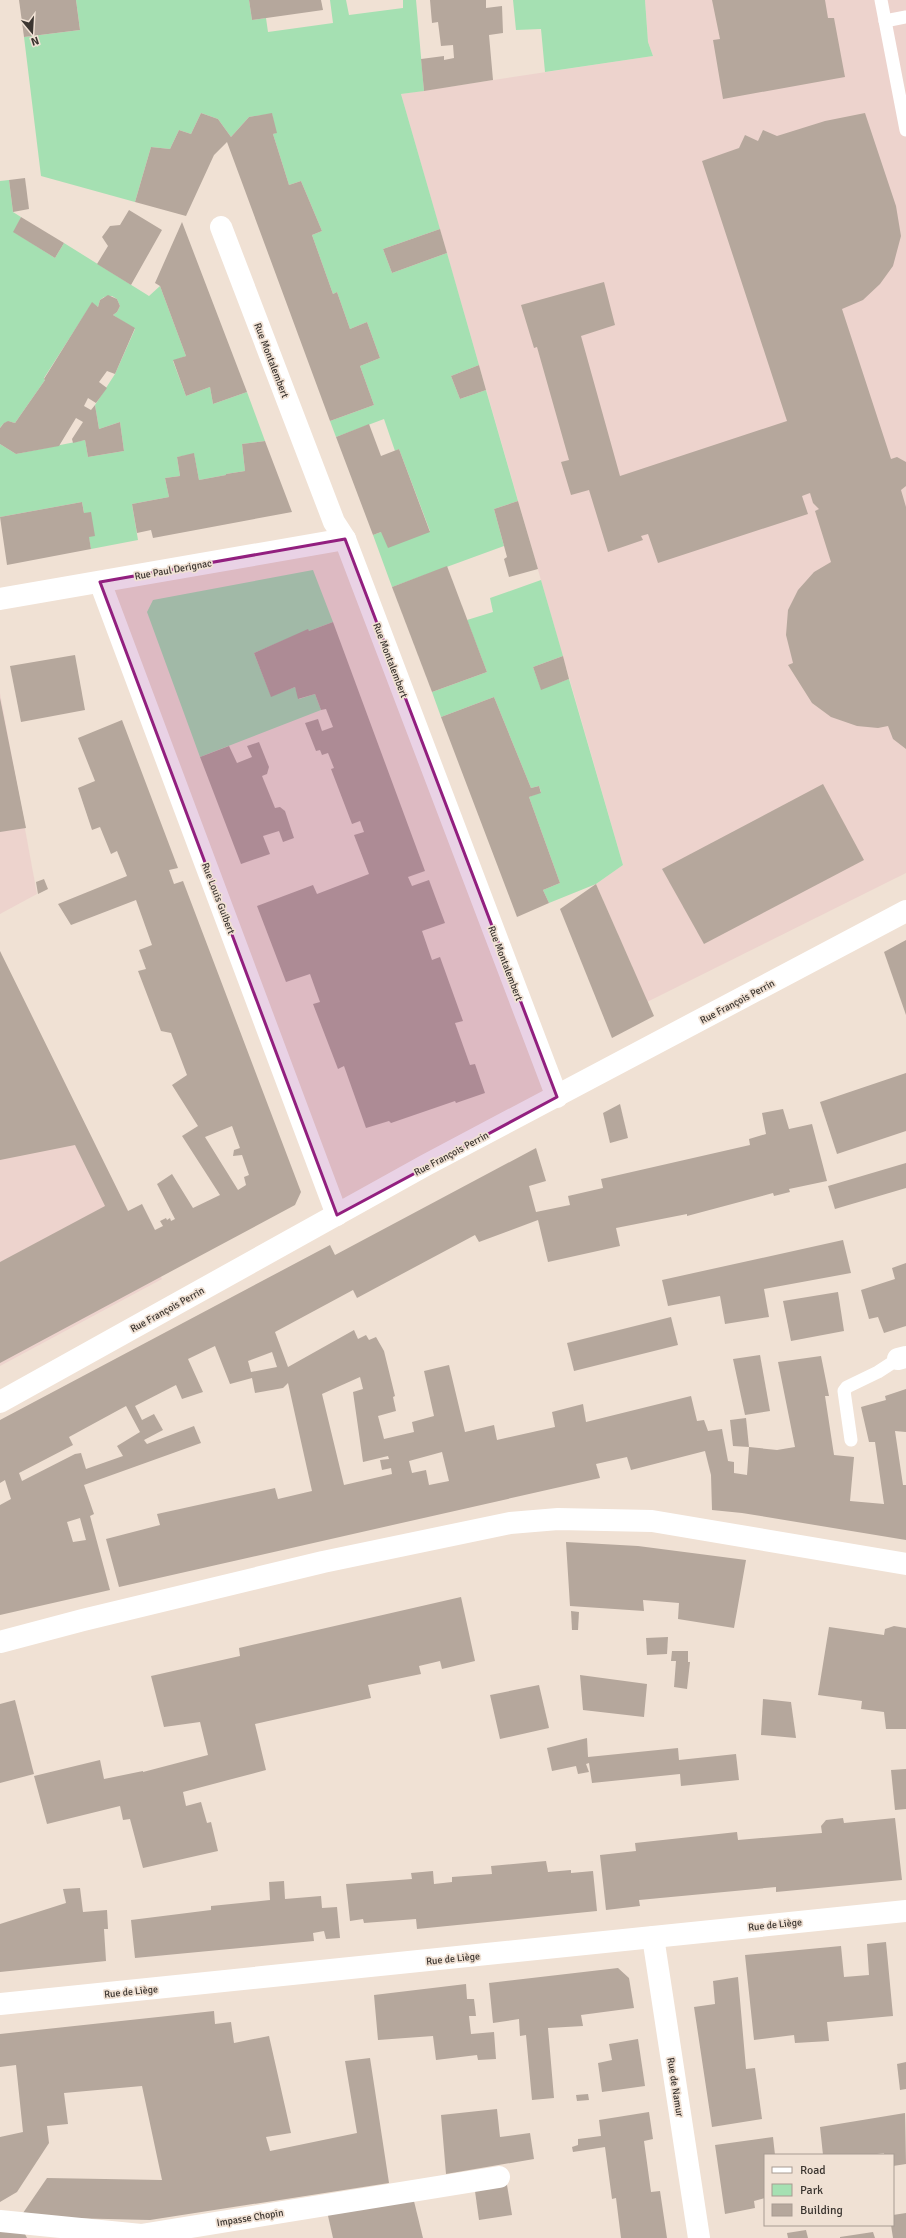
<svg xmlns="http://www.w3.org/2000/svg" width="906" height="2238" viewBox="0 0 906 2238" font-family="Signika,sans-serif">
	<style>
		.education { fill: #edd3cd }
		.green { fill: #a5e0b2 }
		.building { fill: #b5a79c; fill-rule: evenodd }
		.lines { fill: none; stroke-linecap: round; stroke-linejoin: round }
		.service { stroke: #fff; stroke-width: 13 }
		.minor { stroke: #fff; stroke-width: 22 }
		.secondary { stroke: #fff; stroke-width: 22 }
		.marked { fill: #921f7f; fill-opacity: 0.2; stroke: #921f7f; stroke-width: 3; stroke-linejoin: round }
		.labels { text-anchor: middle; stroke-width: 3.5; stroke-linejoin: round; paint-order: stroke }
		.street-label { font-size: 10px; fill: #3b3530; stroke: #f0e1d4 }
	</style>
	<rect width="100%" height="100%" fill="#f0e1d4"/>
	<g class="education">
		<polygon points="645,0 906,0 906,873 647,1002 596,884 623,865 401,94 653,56 648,42"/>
		<polygon points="0,693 37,894 0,914"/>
		<polygon points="0,954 162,1279 0,1366"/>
	</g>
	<g class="green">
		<polygon points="76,0 249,0 252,20 266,18 268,32 333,23 330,0 346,0 349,15 403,8 403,0 416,0 424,91 401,94 440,229 383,249 392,273 447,253 479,365 451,376 460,399 486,390 518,501 494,509 504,546 392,587 373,535 381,532 430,531 399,449 395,451 384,419 336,437 330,421 374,405 360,366 380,358 367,322 350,329 337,292 333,294 312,235 322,231 301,181 289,185 273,134 276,133 272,114 249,117 231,137 218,119 201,113 191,134 179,130 170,149 151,147 135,202 41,176 24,37 80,30"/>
		<polygon points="513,0 645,0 648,42 653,56 545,72 541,29 516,30"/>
		<path d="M9 180 13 212 21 217 14 232 55 258 64 243 149 296 160 286 186 356 173 361 186 396 210 387 213 404 247 392 265 441 242 444 245 471 226 474V475L199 480 194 454 177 457 180 476 165 478 169 497 132 504 138 540 91 549 82 502 0 517V444L16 454 85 440 88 457 124 451 120 422 99 429 95 405 115 374 135 329 113 315 117 312 120 306 117 299 112 296 104 297 100 300 98 307 92 303 44 378 45 380 15 423C8 421 5 421 0 428V181Z"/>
		<polygon points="313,570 333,622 309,631 308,630 254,653 271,696 295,687 299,699 315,694 321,710 200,757 147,612 153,600"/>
		<polygon points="541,580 563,656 533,667 541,689 569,679 623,865 596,884 549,903 543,890 560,883 529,797 541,792 539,786 531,788 494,697 441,717 432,692 487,672 467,620 493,612 490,598"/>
	</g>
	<g class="building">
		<polygon points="19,0 76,0 80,30 24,37"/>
		<polygon points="249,0 321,0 323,10 252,20"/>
		<polygon points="430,0 486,0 486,8 502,6 503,33 489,35 493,80 424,91 421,59 444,56 444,60 454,58 453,45 441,46 438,22 432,23"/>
		<polygon points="712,0 825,0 828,18 834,18 845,77 723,99 713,40 720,39"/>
		<polygon points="201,113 218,119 231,137 249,117 272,113 277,133 273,134 289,185 301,181 322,231 312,235 333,294 337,292 350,329 367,322 380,358 360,366 374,405 330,421 227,142 214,155 186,216 135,202 151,147 170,149 179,130 191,134"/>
		<polygon points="865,113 896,206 901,236 893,266 880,284 863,300 842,309 891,459 897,457 906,462 906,486 901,490 906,507 906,749 893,739 888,726 878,728 857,726 831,717 812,703 788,665 793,663 786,635 788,610 798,590 814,572 831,562 815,511 819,509 813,503 810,493 802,496 808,514 658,563 648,534 641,536 643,540 608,552 589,490 571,495 561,462 569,460 537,347 534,348 521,305 604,282 615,325 581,336 620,476 787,421 702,161 739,148 745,135 758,141 763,130 777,136 825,121"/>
		<polygon points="25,178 29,209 13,212 9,180"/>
		<polygon points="129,210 162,230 131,285 97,264 108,246 102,237 110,226 120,225"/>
		<polygon points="21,217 64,243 55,258 13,232"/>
		<polygon points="182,222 247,392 213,404 210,387 186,396 173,360 186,356 160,286 155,283"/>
		<polygon points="440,229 447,253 392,273 383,249"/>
		<polygon points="108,295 117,299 120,306 117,312 113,315 135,328 115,374 107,371 99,382 107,388 96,403 88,398 84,406 91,410 95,405 99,429 120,422 124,451 88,457 85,440 73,443 72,439 83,422 76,418 59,446 16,454 0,444 0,428 4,423 8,421 15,423 45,380 44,379 92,302 98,307 100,300"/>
		<polygon points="479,365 486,390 460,399 451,376"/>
		<polygon points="369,424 381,456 399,449 430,532 388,548 381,532 373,535 336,437"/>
		<polygon points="265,441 292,512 153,538 151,530 137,533 132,504 169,497 165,478 180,476 177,457 194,453 199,480 226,475 226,474 245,471 242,444"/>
		<polygon points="518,501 538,569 509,577 504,559 507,557 494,509"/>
		<polygon points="82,502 84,513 91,512 95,536 89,537 91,549 7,565 0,517"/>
		<polygon points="447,566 487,672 432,692 392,587"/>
		<polygon points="333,622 425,871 408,877 412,886 429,880 445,923 422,931 432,960 440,957 463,1021 455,1023 470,1065 475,1064 485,1093 456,1103 455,1101 391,1123 389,1121 366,1128 344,1066 338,1069 313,1004 320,1002 310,974 286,982 257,906 313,885 317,894 369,874 354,835 364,832 360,821 352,824 331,769 334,768 328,753 322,755 320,750 316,751 305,723 318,719 322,731 333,727 326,709 321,710 315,694 298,699 295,687 271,697 254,653 308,629 309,631"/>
		<polygon points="75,655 85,710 21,722 10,666"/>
		<polygon points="563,656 569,679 541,690 533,667"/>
		<polygon points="494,697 531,788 539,786 541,793 529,797 560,883 543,890 549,903 517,917 441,717"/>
		<polygon points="0,698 26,828 0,832"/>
		<path d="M122 720 178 868 169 870 174 884 183 881 301 1192 295 1205 0 1363V1262L105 1206 75 1145 0 1160V951L128 1211 142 1204 155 1230 163 1226 160 1221 166 1218 167 1220 170 1218 171 1221 175 1219 157 1184 172 1174 193 1208 220 1195 182 1136 198 1126 172 1085 187 1075 171 1033 161 1031 138 971 146 969 139 950 152 945 136 900 71 925 58 904 127 876 117 851 111 854 100 827 92 830 78 788 95 781 78 738ZM232 1126 240 1148 234 1150 233 1156 242 1155 249 1175 244 1177 246 1185 238 1190 205 1137Z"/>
		<polygon points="259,742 269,767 267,774 262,776 275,808 280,807 285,811 294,838 283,842 279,831 263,836 270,854 241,864 200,757 229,746 237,763 252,757 247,746"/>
		<polygon points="823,784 864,860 704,944 662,869"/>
		<polygon points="44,879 48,889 38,894 36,882"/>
		<polygon points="596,884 654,1016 612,1038 560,909"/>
		<polygon points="906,940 906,1015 884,952"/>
		<polygon points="906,1073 906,1131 837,1154 820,1102"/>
		<polygon points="620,1104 628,1138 610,1143 603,1113"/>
		<path d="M783 1109 789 1129 812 1124 827 1181 789 1189 790 1192 774 1196 773 1193 687 1216V1214L616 1228 620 1246 548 1262 538 1220 479 1242 475 1235 357 1298 353 1290 275 1332 288 1367 354 1330 358 1339 366 1335 369 1340 376 1337 384 1351 395 1396 393 1397 396 1411 378 1416 384 1439 414 1432 412 1422 434 1416 424 1371 449 1365 465 1432 494 1425 497 1440 555 1427 552 1412 583 1404 586 1422 691 1396 697 1421 704 1420 708 1431 722 1429 728 1461 734 1462V1473L747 1475 749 1447 777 1450 795 1447 778 1362 821 1356 829 1396H825L834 1455 854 1457 850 1501 884 1504 875 1442H869L861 1407 886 1400 885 1396 906 1389V1432L895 1431 903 1485H906V1540L742 1513 712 1510 711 1475 705 1451 631 1470 627 1457 596 1464 600 1478 119 1587 106 1539 160 1525 157 1514 275 1488 278 1499 312 1491 288 1383 283 1388 255 1393 252 1378 230 1384 215 1346 188 1359 203 1392 182 1399 176 1385 135 1406 142 1420 154 1414 163 1430 144 1440 147 1444 194 1426 201 1443 84 1485 94 1514 90 1516 110 1590 0 1615V1505L11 1499 5 1480 0 1483V1420L330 1245 335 1255 536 1148 546 1181 529 1186 536 1212 570 1205 568 1196 603 1188 601 1179 750 1145 749 1139 766 1134 762 1113ZM272 1352 277 1367 251 1372 248 1361ZM360 1377 363 1389 353 1392 363 1462 388 1456 389 1459 380 1460 382 1470 391 1468 392 1474 344 1485 322 1394ZM126 1406 140 1432 117 1446 123 1456 86 1469 81 1453 75 1454 22 1481 19 1473 73 1445 69 1437ZM442 1452 449 1481 429 1485 426 1470 412 1473 409 1461ZM80 1518 86 1540 73 1542 67 1522Z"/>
		<polygon points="906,1163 906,1188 835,1209 828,1186"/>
		<polygon points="843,1240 851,1273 764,1289 769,1317 725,1324 720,1296 668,1306 662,1280"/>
		<polygon points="906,1263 906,1326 884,1333 878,1317 869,1319 861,1290 895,1279 892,1268"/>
		<polygon points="838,1292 844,1331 791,1341 783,1301"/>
		<polygon points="671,1317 678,1345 574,1371 567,1343"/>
		<polygon points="760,1355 770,1411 745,1415 733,1359"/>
		<polygon points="746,1418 749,1447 733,1446 730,1420"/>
		<polygon points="566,1542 638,1546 746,1560 734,1628 678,1619 679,1603 643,1600 644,1611 570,1606"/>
		<polygon points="461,1597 475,1661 442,1669 440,1661 419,1666 421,1674 368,1685 371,1698 255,1724 266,1770 183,1792 186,1806 201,1802 207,1823 211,1822 218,1851 143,1868 130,1819 123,1820 120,1806 47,1824 34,1776 100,1760 104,1779 143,1771 143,1772 208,1755 200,1722 164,1727 151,1676 240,1656 239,1648"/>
		<polygon points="571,1611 579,1612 578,1630 572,1630"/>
		<polygon points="894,1626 906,1628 906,1729 886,1729 884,1712 861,1709 862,1701 818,1695 829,1627 884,1635 885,1629"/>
		<polygon points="668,1637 667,1654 647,1655 646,1638"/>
		<polygon points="672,1651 688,1651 688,1662 690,1662 687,1689 674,1687 676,1661 671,1661"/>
		<polygon points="580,1675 647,1684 644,1717 583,1710"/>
		<polygon points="539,1685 549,1728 500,1739 490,1695"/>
		<polygon points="763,1699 791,1702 796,1738 761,1735"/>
		<polygon points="15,1700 34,1774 0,1783 0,1704"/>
		<polygon points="587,1738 588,1757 678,1748 679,1760 736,1754 739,1780 681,1786 680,1774 592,1783 589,1763 586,1764 589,1772 578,1774 576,1766 552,1771 547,1748"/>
		<polygon points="906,1769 906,1809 895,1810 891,1770"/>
		<polygon points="843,1818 844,1823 895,1818 902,1880 776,1892 776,1887 639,1900 640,1906 606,1910 600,1855 636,1851 635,1843 737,1832 738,1840 822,1833 821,1826 826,1820"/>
		<polygon points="546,1861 548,1872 571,1870 571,1873 593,1871 597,1911 417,1929 416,1919 364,1923 363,1919 350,1921 346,1884 412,1879 411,1873 433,1871 434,1884 452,1882 452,1877 492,1874 491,1866"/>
		<polygon points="284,1881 285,1899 321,1896 322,1908 337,1907 340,1938 326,1939 324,1931 313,1933 314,1941 135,1958 131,1920 211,1910 211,1906 270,1900 269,1882"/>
		<polygon points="80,1888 83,1912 107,1910 108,1929 104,1929 106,1961 0,1972 0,1924 66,1903 63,1889"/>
		<polygon points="886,1942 893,2016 827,2022 829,2041 795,2043 794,2035 754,2040 745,1955 841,1946 844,1977 869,1975 867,1944"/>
		<polygon points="618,1968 629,1978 634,2008 581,2015 583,2026 548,2028 554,2098 532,2100 526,2035 520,2036 519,2019 493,2023 489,1983"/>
		<polygon points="738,1977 746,2069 755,2068 762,2119 712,2127 694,2007 715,2004 713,1981"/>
		<polygon points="466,1984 467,1999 474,1999 476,2016 469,2016 471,2034 494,2032 496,2059 478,2060 477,2055 436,2060 433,2036 378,2040 374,1995"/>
		<polygon points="214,2011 215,2024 231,2022 234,2043 269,2036 291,2133 266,2137 270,2151 357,2133 345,2061 370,2058 389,2183 150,2220 24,2217 23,2213 47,2178 162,2180 142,2086 64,2093 68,2124 47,2126 49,2143 17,2192 0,2202 0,2137 23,2132 16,2065 0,2067 0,2034"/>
		<polygon points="638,2039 645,2086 602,2092 598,2063 612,2060 609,2044"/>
		<polygon points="906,2062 906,2089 900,2090 897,2064"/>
		<polygon points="588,2094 589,2100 577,2101 576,2095"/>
		<polygon points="497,2109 500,2137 530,2133 534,2159 446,2174 441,2115"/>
		<polygon points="649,2112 653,2139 644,2141 651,2192 660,2191 667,2238 621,2238 616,2198 612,2199 605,2147 573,2152 572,2147 578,2145 578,2139 601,2136 599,2120"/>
		<polygon points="905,2113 906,2164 893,2166 893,2155 884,2155 884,2153 870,2155 823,2155 820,2127"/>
		<polygon points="773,2137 775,2155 765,2155 765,2198 754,2201 755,2208 725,2214 715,2145"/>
		<polygon points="506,2179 512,2215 479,2220 474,2184"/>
		<polygon points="412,2193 423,2238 333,2238 326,2207"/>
		<polygon points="906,2213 906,2238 893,2238 891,2225 893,2225 893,2215"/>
		<polygon points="806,2230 808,2238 788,2238 787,2233"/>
		<polygon points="0,2232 24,2232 27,2238 0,2238"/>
		<polygon points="873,2232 875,2238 840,2238 840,2237"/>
	</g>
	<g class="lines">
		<g class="service">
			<polyline points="881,0 906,130"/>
			<polyline points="885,21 906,17"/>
			<polyline points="851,1440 844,1391 847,1387 878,1372 898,1359"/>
		</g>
		<g class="minor">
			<polyline points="221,227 334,522 345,539 557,1097"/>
			<polyline points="100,582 337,1215"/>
			<polyline points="0,599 345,539"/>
			<polyline points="898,1359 906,1357"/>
			<polyline points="653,1937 699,2238"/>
			<polyline points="0,2004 906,1911"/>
			<polyline points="0,2221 141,2235 499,2177"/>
		</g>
		<g class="secondary">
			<polyline points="0,1402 426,1165 906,911"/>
			<polyline points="0,1642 83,1620 323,1562 510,1523 558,1519 652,1521 906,1564"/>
		</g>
	</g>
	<path class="marked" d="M345 539 557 1097 337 1215 100 582Z"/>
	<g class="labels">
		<g class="street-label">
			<text transform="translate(272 360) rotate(69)" y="4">Rue Montalembert</text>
			<text transform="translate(173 569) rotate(-10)" y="4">Rue Paul Derignac</text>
			<text transform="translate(391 660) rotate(69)" y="4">Rue Montalembert</text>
			<text transform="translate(219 898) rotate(69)" y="4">Rue Louis Guibert</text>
			<text transform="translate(506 963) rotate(69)" y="4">Rue Montalembert</text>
			<text transform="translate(737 1001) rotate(-28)" y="4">Rue François Perrin</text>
			<text transform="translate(451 1153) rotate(-28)" y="4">Rue François Perrin</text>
			<text transform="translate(167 1309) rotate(-29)" y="4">Rue François Perrin</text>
			<text transform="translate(775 1924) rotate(-6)" y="4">Rue de Liège</text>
			<text transform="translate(453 1958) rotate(-6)" y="4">Rue de Liège</text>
			<text transform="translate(131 1991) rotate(-6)" y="4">Rue de Liège</text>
			<text transform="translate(676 2087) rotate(81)" y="4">Rue de Namur</text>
			<text transform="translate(250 2217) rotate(-9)" y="4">Impasse Chopin</text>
		</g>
	</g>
	<rect x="764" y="2154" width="130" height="72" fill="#f0e1d4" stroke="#a89c92"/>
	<rect x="772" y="2167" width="20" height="6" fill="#ffffff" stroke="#a89c92"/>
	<text x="800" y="2174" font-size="12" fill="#3b3530">Road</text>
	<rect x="772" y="2184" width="20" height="12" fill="#a5e0b2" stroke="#a89c92"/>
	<text x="800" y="2194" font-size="12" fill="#3b3530">Park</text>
	<rect x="772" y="2204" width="20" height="12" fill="#b5a79c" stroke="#a89c92"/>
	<text x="800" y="2214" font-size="12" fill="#3b3530">Building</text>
	<g transform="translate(32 32) rotate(162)" stroke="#f0e1d4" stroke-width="3" paint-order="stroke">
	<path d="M0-3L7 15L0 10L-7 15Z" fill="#3b3530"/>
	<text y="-6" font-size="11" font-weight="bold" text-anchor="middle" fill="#3b3530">N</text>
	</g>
</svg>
